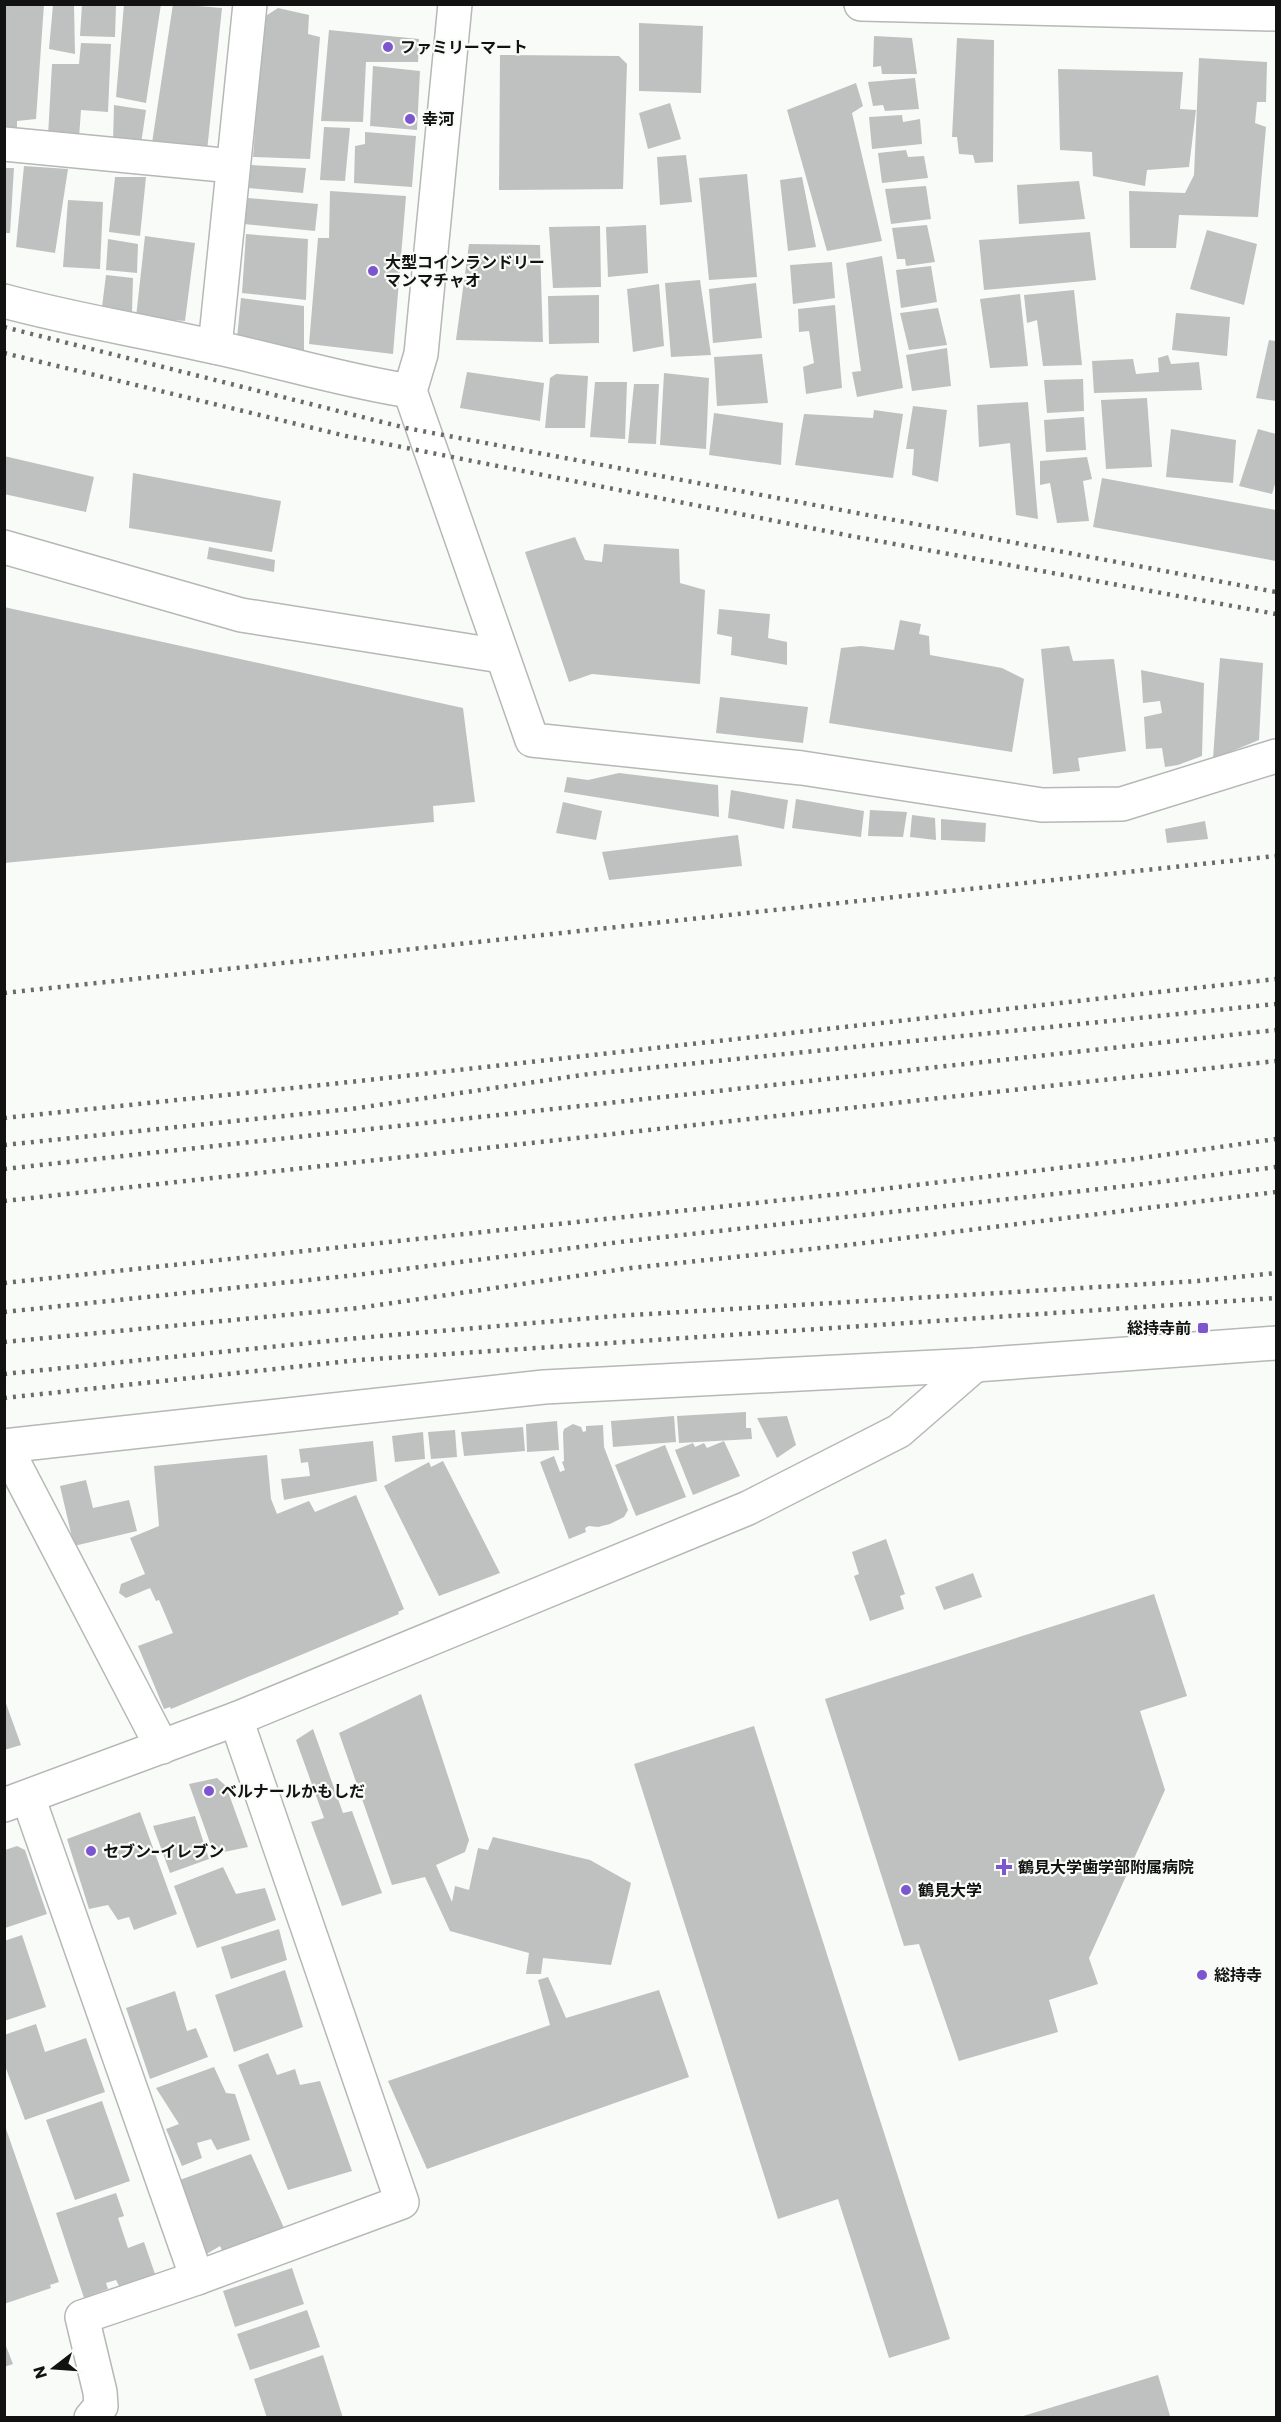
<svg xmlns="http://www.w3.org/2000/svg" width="1281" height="2422" viewBox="0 0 1281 2422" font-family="Poppins,'Noto Sans JP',sans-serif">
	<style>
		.building { fill: #bec1c0 }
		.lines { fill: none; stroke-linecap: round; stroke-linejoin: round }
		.minor-casing { stroke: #b5b8b5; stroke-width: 36 }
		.minor { stroke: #fff; stroke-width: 33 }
		.rail { stroke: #6a6b6a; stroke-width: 4.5; stroke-dasharray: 3 6; stroke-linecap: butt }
		.poi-dot { fill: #7c56cf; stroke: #f9fbf8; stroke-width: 2 }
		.labels { text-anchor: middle; stroke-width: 4.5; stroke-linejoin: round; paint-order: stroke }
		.poi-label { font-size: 16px; font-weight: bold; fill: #111211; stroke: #f9fbf8; text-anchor: start }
	</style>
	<rect width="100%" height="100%" fill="#f9fbf8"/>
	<!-- building -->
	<g class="building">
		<path d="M4 4H44L36 119 17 121V131L4 129Z"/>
		<path d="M82 4H116L115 37 80 36Z"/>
		<path d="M124 4H161L146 103 116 97Z"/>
		<path d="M173 4 222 8 207 151 152 143Z"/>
		<path d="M53 5H74L75 54 49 49Z"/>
		<path d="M278 8 309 15 308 34 320 37 310 159 253 157 264 17Z"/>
		<path d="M639 23 703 26 701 93 639 91Z"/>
		<path d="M329 30 419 39 418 62H366L363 122 321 121Z"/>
		<path d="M874 36 912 38 917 74H882L881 66 873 67Z"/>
		<path d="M957 38 994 40 993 162 975 163 973 155 959 154 957 137H952Z"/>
		<path d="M81 43 111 44 108 112 81 110 79 138 48 136 52 64H79Z"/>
		<path d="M500 55 619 56 627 64 623 189 499 190Z"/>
		<path d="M1199 58 1267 62 1266 102H1257L1255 123 1266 127 1258 217 1179 215 1176 248H1130L1129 191 1185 193 1194 175Z"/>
		<path d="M373 66 420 71 417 130 370 126Z"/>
		<path d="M1058 69 1183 72 1180 109 1196 110 1189 167 1147 170 1145 186 1093 176 1092 152 1060 150Z"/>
		<path d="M915 78 919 109 885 111 883 105 873 106 868 82Z"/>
		<path d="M856 83 863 106 852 113 882 241 827 251 787 110Z"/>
		<path d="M670 103 681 139 648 149 639 113Z"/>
		<path d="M114 105 146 110 141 144 113 142Z"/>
		<path d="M902 115 903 122 920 119 922 144 872 149 869 117Z"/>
		<path d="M324 127 350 128 345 181 320 180Z"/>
		<path d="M365 132 416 136 412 187 354 183 355 146 365 144Z"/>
		<path d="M906 150 908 157 924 156 928 178 882 183 878 153Z"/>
		<path d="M686 155 692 202 660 205 657 157Z"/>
		<path d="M251 165 306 168 303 193 249 188Z"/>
		<path d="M24 166 68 169 55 253 16 247Z"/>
		<path d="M4 168H14L10 233H4Z"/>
		<path d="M747 174 757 277 709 280 699 178Z"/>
		<path d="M115 177H146L140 236 109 232Z"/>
		<path d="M802 177 816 247 788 251 780 180Z"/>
		<path d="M1079 181 1085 219 1019 224 1017 185Z"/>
		<path d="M926 186 931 219 891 224 885 189Z"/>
		<path d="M330 191 406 196 393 354 309 344 318 238H329Z"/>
		<path d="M248 198 318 204 315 231 244 224Z"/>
		<path d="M68 200 103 202 100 269 63 267Z"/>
		<path d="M646 225 648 273 608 277 606 227Z"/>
		<path d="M927 225 935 262 906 266 905 259H897L892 228Z"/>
		<path d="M600 226 601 287 553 288 549 227Z"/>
		<path d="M1207 230 1257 244 1244 305 1190 289Z"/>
		<path d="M1090 232 1096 280 984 290 979 240Z"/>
		<path d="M246 234 308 239 306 300 242 293Z"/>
		<path d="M145 236 195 243 185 321 136 317Z"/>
		<path d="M108 239 138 244 137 273 106 270Z"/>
		<path d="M469 244 540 245 543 342 456 340Z"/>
		<path d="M882 256 903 388 857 397 852 372 861 371 846 263Z"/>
		<path d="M832 262 835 298 793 304 790 265Z"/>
		<path d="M931 266 937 302 901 308 896 270Z"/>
		<path d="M106 275 133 278 132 312 102 307Z"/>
		<path d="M700 280 711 355 671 357 665 283Z"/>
		<path d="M756 283 762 338 713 343 709 289Z"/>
		<path d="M659 284 664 346 633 352 627 289Z"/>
		<path d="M1074 290 1082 365 1043 366 1037 320 1027 323 1024 295Z"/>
		<path d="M1020 294 1028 366 990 368 980 299Z"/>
		<path d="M599 295V343L549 344 548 296Z"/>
		<path d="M241 298 304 306V351L237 338Z"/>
		<path d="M835 305 842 388 806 394 803 367 814 363 809 331 799 332 798 309Z"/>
		<path d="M938 308 947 345 909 350 900 313Z"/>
		<path d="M1176 313 1230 317 1227 356 1172 350Z"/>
		<path d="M1269 340 1276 341V401L1256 398Z"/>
		<path d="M947 348 951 386 912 391 906 355Z"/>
		<path d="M762 354 768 403 717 406 714 357Z"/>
		<path d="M1168 355 1171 364 1199 362 1202 390 1094 393 1092 361 1133 359 1136 374 1159 372 1158 358Z"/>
		<path d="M467 372 544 383 540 421 460 408Z"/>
		<path d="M664 373 709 378 706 449 660 445Z"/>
		<path d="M556 374 588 376 585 428H545L550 378Z"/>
		<path d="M1083 379 1084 411 1047 413 1044 380Z"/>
		<path d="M595 382H627L625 439 590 437Z"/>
		<path d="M634 384H659L656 444 628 443Z"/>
		<path d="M1147 398 1152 467 1106 469 1101 400Z"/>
		<path d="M1028 402 1038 519 1016 515 1010 443 979 447 977 405Z"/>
		<path d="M913 406 947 410 938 482 912 475 914 449H906Z"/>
		<path d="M874 410 903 414 893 478 795 465 804 414 873 418Z"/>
		<path d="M714 413 783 423 781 465 709 455Z"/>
		<path d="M1084 417 1086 450 1046 452 1044 420Z"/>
		<path d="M1171 429 1236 440 1233 483 1166 477Z"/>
		<path d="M1258 429 1276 434V481L1272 494 1239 486Z"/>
		<path d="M4 456 94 477 86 512 4 494Z"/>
		<path d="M1087 457 1092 479 1083 481 1089 521 1057 523 1050 483 1040 485V461Z"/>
		<path d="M133 473 281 501 272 552 129 528Z"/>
		<path d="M1102 478 1276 510V561L1093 527Z"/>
		<path d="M575 537 585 560 602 562 604 544 679 549 680 583 705 590 700 684 592 674 569 682 525 552Z"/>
		<path d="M209 547 275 560 274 572 207 559Z"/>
		<path d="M4 607 463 708 475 802 433 806 434 822 4 863Z"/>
		<path d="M719 609 770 614 768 638 787 642V665L731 655 732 637 717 634Z"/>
		<path d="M900 620 921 624 919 634 929 636 930 655 1002 668 1024 679 1012 752 829 723 841 648 861 646 894 650Z"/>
		<path d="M1069 646 1073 661 1114 659 1126 751 1078 758 1080 771 1053 774 1041 649Z"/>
		<path d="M1220 658 1263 663 1259 740 1213 759Z"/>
		<path d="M1141 670 1204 683 1202 756 1178 765 1165 767 1162 748 1146 749 1144 717 1162 713 1160 701 1143 703Z"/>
		<path d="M720 697 808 707 803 743 716 733Z"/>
		<path d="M619 773 718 785 719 817 564 792 567 777 588 780Z"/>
		<path d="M731 790 788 800 784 829 728 818Z"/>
		<path d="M796 799 864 811 861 837 792 828Z"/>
		<path d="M563 802 602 811 596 840 556 833Z"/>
		<path d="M870 810 907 812 903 837 868 836Z"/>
		<path d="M912 815 935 818 936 840 910 837Z"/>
		<path d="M941 819 986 823 985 842 941 840Z"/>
		<path d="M1205 821 1208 839 1167 843 1165 829Z"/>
		<path d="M738 835 742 866 609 880 602 852Z"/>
		<path d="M746 1412V1428H751L752 1439 679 1443 677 1416Z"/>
		<path d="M674 1416 676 1442 613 1447 611 1421Z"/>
		<path d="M787 1416 796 1445 777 1458 757 1418Z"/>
		<path d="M557 1421 559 1450 527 1452 526 1424Z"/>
		<path d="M573 1424 581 1427 583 1432 586 1431V1426L603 1425 604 1447 628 1510 624 1517 610 1524 598 1527 589 1526 585 1528 586 1532 569 1539 540 1462 554 1456 560 1472 565 1470 562 1462 564 1461 563 1433 564 1429Z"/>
		<path d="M523 1427 525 1451 464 1456 461 1432Z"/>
		<path d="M455 1430 457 1457 431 1459 428 1432Z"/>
		<path d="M423 1432 425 1459 395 1462 392 1436Z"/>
		<path d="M373 1441 377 1481 284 1500 281 1479 310 1476 308 1462 301 1463 299 1449Z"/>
		<path d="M724 1441 740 1476 693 1495 675 1450 693 1443 695 1447 704 1443 707 1448Z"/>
		<path d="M665 1445 686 1497 636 1516 615 1465Z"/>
		<path d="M267 1455 271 1499 277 1514 309 1501 315 1512 356 1495 404 1609 398 1612 399 1614 171 1709 170 1707 164 1709 138 1646 173 1633 159 1600 156 1601 150 1588 126 1598 119 1593 121 1584 145 1574 130 1538 159 1526 154 1466Z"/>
		<path d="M443 1461 500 1573 439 1596 384 1486 429 1462 431 1467Z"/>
		<path d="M86 1480 93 1508 129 1500 137 1531 74 1546 60 1486Z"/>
		<path d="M886 1539 905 1594 900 1596 904 1609 870 1621 854 1576 859 1574 852 1552Z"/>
		<path d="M973 1573 982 1597 944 1610 935 1587Z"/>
		<path d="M1154 1594 1187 1696 1140 1711 1165 1790 1089 1958 1098 1984 1049 2000 1058 2032 959 2061 919 1944 904 1946 825 1699Z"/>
		<path d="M421 1694 469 1840 465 1852 436 1865 452 1902 455 1886 469 1890 478 1848 488 1850 493 1837 590 1860 631 1883 611 1965 543 1958 541 1974H526L529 1953 450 1931 425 1877 392 1885 339 1733Z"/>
		<path d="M4 1698 21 1745 4 1750Z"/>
		<path d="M754 1726 950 2339 889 2358 838 2199 778 2219 634 1764Z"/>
		<path d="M313 1729 343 1813 352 1811 382 1893 342 1906 311 1822 324 1818 296 1740Z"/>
		<path d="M217 1778 226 1786 248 1847 214 1854 189 1784Z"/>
		<path d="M140 1812 177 1914 134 1930 129 1917 118 1920 108 1905 89 1909 67 1839Z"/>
		<path d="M195 1816 209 1859 170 1873 153 1826Z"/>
		<path d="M17 1846 25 1850 47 1914 5 1928V1850Z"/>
		<path d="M223 1867 236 1894 265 1888 276 1920 197 1948 174 1886Z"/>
		<path d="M279 1929 287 1960 231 1979 221 1947Z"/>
		<path d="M22 1935 46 2007 4 2021V1941Z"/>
		<path d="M285 1970 303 2027 234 2052 215 1995Z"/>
		<path d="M548 1977 566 2018 659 1990 689 2077 427 2169 388 2081 550 2025 538 1980Z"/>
		<path d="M175 1991 187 2031 196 2028 208 2057 150 2079 126 2008Z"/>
		<path d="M36 2024 45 2052 86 2038 105 2092 25 2120 4 2063V2035Z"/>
		<path d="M268 2053 277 2075 295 2069 300 2085 320 2081 352 2171 288 2190 238 2065Z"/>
		<path d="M214 2067 226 2093 235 2094 250 2140 217 2150 211 2139 197 2143 202 2158 182 2166 166 2129 179 2124 156 2088Z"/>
		<path d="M102 2101 130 2181 75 2200 46 2120Z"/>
		<path d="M4 2123 59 2282 50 2285 51 2288 4 2304Z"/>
		<path d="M251 2154 284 2228 223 2253 220 2246 205 2255 177 2181Z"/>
		<path d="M116 2193 124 2216 118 2218 128 2248 144 2242 155 2274 119 2286 116 2280 106 2283 108 2289 84 2298 56 2213Z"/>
		<path d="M292 2268 304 2304 235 2327 223 2291Z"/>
		<path d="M307 2310 320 2347 250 2370 237 2334Z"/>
		<path d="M4 2341 13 2364 4 2367Z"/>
		<path d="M323 2355 343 2418H267L254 2379Z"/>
		<path d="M1158 2375 1170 2416 1020 2418V2417Z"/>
	</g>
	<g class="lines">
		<defs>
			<g id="minor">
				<path d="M455 4 421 354 410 391 532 740 802 768 1042 805 1122 804 1276 756"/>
				<path d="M861 4 1276 14"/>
				<path d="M4 144 233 166"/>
				<path d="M4 301C74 320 145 331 214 347 280 361 344 381 410 391"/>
				<path d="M215 347 250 4"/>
				<path d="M4 547 241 615 501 656"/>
				<path d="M4 1446 544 1387 975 1365 1276 1343"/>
				<path d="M5 1446 162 1747"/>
				<path d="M28 1797 197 2278"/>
				<path d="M4 1805 236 1719 748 1508 899 1431 975 1365"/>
				<path d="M91 2418 101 2406 100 2392 82 2317 197 2278 402 2202 236 1719"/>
			</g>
		</defs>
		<!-- minor casing -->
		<use href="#minor" class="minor-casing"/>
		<!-- minor -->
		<use href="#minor" class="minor"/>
		<!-- rail -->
		<g class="rail">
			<path d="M4 327 406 428 1276 592"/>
			<path d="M4 353 346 436 851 536 1276 614"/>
			<path d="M4 993 1276 856"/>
			<path d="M4 1118 350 1082 1276 979"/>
			<path d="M4 1145 351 1109 589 1074 1276 1004"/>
			<path d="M4 1169 1276 1030"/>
			<path d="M4 1201 1276 1061"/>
			<path d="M4 1283 840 1194 1135 1159 1276 1139"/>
			<path d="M4 1312 356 1275 628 1241 1136 1185 1276 1167"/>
			<path d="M4 1342 358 1308 631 1268 848 1245 1276 1192"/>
			<path d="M4 1374 358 1338 615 1316 1198 1281 1276 1273"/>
			<path d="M4 1398 359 1360 1276 1298"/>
		</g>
	</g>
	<!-- markers -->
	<g class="poi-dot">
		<circle cx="388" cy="47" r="6"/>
		<circle cx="410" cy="119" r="6"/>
		<circle cx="373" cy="271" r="6"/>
		<rect x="1197" y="1322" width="12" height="12" rx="3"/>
		<circle cx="209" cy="1791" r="6"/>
		<circle cx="91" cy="1851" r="6"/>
		<path d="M1001 1858h6v6h6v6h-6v6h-6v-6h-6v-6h6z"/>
		<circle cx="906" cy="1890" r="6"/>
		<circle cx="1202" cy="1975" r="6"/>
	</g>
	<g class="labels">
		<!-- poi labels -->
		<g class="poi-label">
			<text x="400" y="53">ファミリーマート</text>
			<text x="422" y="125">幸河</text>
			<text x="385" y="268">大型コインランドリー<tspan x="385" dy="18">マンマチャオ</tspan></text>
			<text x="1191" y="1334" text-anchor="end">総持寺前</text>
			<text x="221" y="1797">ベルナールかもしだ</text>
			<text x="103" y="1857">セブン-イレブン</text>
			<text x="1018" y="1873">鶴見大学歯学部附属病院</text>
			<text x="918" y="1896">鶴見大学</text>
			<text x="1214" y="1981">総持寺</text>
		</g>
	</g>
	<!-- border -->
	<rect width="1281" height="2422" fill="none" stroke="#111211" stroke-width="12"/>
	<!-- north arrow -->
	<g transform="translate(54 2368) rotate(253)" stroke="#f9fbf8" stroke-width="4.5" paint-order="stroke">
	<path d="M0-4.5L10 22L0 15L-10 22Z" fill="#111211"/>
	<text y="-9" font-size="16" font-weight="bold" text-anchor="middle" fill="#111211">N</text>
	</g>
</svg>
